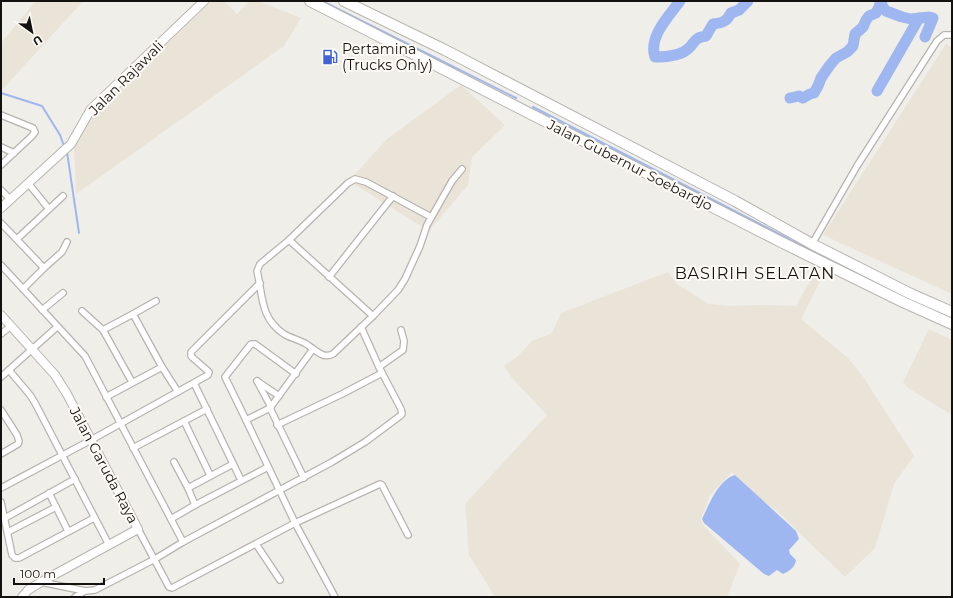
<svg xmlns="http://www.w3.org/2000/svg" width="953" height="598" viewBox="0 0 953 598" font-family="Montserrat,sans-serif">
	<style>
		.built { fill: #eae3d8 }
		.water { fill: #9eb7f1 }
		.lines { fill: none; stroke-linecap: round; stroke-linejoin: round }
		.stream { stroke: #9eb7f1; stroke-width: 2 }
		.river { stroke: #9eb7f1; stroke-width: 11 }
		.street-casing { stroke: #b7b4b0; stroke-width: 8 }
		.secondary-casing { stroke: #b7b4b0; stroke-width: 10 }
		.highway-casing { stroke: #b7b4b0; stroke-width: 12 }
		.street { stroke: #fff; stroke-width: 5.5 }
		.secondary { stroke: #fff; stroke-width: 8 }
		.highway { stroke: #fff; stroke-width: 10 }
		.labels { text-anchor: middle; stroke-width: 4; stroke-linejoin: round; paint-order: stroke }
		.poi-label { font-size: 14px; fill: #131210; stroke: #fefbf7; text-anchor: start }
		.street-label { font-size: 14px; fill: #131210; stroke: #fefbf7 }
		.quarter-label { font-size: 16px; letter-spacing: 1px; fill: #131210; stroke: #fefbf7 }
	</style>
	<rect width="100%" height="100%" fill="#f0eee9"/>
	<!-- built -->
	<g class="built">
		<path d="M36 1H83L3 89 1 88V43Z"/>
		<path d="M211 1H224L237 14 249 1H258L301 18 284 46 76 194 74 146 92 112Z"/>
		<path d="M946 44 952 48V294L823 235Z"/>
		<path d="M461 85 505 125 472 157 468 185 429 231 349 181 387 139Z"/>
		<path d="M668 272 678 285 709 304 730 306 767 305 796 306 813 275 821 279 801 319 848 358 864 378 914 456 894 484 875 548 846 576H844L778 512 763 501 732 472 710 495 701 519 703 525 740 564 727 597H495L469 555 465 504 547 415 512 378 504 366 517 357 532 341 552 333 561 313Z"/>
		<path d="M929 329 952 340V415L908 388 903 382Z"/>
	</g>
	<!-- water -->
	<path class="water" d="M735 475 796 531 799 539 789 550 790 554 796 560C795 567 790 571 783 574L777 570 769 576 764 574 704 523 702 519C709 505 718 480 735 475Z"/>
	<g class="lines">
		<!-- stream -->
		<g class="stream">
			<path d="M322 1 516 98"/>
			<path d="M1 93 42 106 60 135 64 146"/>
			<path d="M533 107 841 266 897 293"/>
			<path d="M67 152 79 233"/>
			<path d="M915 301 940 313"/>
		</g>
		<!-- river -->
		<g class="river">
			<path d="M680 1C669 16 648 37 655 57 665 57 681 56 689 48 696 41 694 38 706 36L713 24C723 23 727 21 731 13L739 10 748 1"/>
			<path d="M880 3 886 11 902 17 911 19 929 17 933 18 925 37"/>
			<path d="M877 91 919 18"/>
			<path d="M790 98 799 96 803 98 810 94 814 93 818 86 821 78 830 65 836 58 847 52 853 46 855 34 863 27 866 20 869 16 876 13 882 1"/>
		</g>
		<defs>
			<g id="street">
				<path d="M1 115 33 128 35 132 32 136 1 165"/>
				<path d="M1 147 14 153"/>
				<path d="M28 183 49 209"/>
				<path d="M1 190 10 199"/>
				<path d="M431 217 366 182 355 179 348 183 289 240 260 264 257 271C263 296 260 318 284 334 292 339 302 340 309 346 317 351 323 359 333 354L373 316 398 290 405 279 420 246 427 225 452 181 462 169"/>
				<path d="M1 223 44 268"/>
				<path d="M17 239 63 196"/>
				<path d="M289 240 373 316"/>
				<path d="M812 244 857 166 937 41 944 35H952"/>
				<path d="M1 265 85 356 183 542"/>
				<path d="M329 277 393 196"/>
				<path d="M23 289 44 268 62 252 67 242"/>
				<path d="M42 310 63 293"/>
				<path d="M82 311 103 330 132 382"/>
				<path d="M133 314 162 367 178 392"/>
				<path d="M103 330 133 314 156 301"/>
				<path d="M1 334 11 326"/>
				<path d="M313 349 270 408 246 420 295 523 335 597"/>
				<path d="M379 367 403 350 404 341 401 330"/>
				<path d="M9 370 30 395 35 403 109 545"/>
				<path d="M1 377 57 327"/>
				<path d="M257 381 271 407"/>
				<path d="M257 381 279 396"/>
				<path d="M194 383 241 480"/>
				<path d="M106 397 162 367"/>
				<path d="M270 408 304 478"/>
				<path d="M1 410 17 435 19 441 18 444 1 454"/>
				<path d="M246 420 225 377 251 344H255L296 374"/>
				<path d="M184 421 210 475"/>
				<path d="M277 425 342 394 382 373"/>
				<path d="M133 448 207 409"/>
				<path d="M174 462 188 488 195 505"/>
				<path d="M1 488 91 440 208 375 209 372 193 358 191 356V352L260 283"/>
				<path d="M188 488 233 464"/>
				<path d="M49 493 68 531"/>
				<path d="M1 502 12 555 15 558H19L94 518"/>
				<path d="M5 518 75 479"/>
				<path d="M171 519 195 505 268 467"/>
				<path d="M138 529 169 587 172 588 295 523 380 484 382 485 408 535"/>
				<path d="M8 532 56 507"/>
				<path d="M256 544 280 580"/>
				<path d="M41 582 85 591 95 590 155 559 183 542 332 462 365 442 400 416 402 414 401 409 379 367 361 327"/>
				<path d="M75 597 85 591"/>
			</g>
			<g id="secondary">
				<path d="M1 208 71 144 91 109 204 1"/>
				<path d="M1 315 55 375 67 394 138 529 41 582 28 590 22 597"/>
			</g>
			<g id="highway">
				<path d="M310 1 783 243 903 302 952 324"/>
				<path d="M344 1 445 50 735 201 812 244 911 294 952 312"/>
			</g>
		</defs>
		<!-- street casing -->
		<use href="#street" class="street-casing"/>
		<!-- secondary casing -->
		<use href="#secondary" class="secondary-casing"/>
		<!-- highway casing -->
		<use href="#highway" class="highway-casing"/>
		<!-- street -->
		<use href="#street" class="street"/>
		<!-- secondary -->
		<use href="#secondary" class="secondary"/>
		<!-- highway -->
		<use href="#highway" class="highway"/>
	</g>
	<!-- icons -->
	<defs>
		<symbol id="fuel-bare" viewBox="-9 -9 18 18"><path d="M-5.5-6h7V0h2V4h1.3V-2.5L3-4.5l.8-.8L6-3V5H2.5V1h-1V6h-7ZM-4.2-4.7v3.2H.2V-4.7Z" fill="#4064d6" stroke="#fefbf7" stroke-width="2.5" paint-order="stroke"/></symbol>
	</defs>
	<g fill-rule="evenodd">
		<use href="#fuel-bare" x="319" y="46" width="22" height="22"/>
	</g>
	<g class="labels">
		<!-- poi labels -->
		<g class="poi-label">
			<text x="342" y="54">Pertamina<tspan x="342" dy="16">(Trucks Only)</tspan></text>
		</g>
		<!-- street labels -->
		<g class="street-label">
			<text transform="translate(126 78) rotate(-45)" y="5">Jalan Rajawali</text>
			<text transform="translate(630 165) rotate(27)" y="5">Jalan Gubernur Soebardjo</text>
			<text transform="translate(104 465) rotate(62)" y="5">Jalan Garuda Raya</text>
		</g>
		<!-- quarter labels -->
		<g class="quarter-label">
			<text x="755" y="279">BASIRIH SELATAN</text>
		</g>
	</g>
	<!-- border -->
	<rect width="953" height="598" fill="none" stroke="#131210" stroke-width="4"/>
	<!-- north arrow -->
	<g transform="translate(32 32) rotate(147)" stroke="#fefbf7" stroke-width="3" paint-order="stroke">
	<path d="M0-3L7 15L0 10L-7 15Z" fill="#131210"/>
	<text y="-6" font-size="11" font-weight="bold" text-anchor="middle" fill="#131210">U</text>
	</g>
	<!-- scale -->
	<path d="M14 578v6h90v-6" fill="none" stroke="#131210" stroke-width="2"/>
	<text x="20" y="578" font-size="12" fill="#131210" stroke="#fefbf7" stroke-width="3" paint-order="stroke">100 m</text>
</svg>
